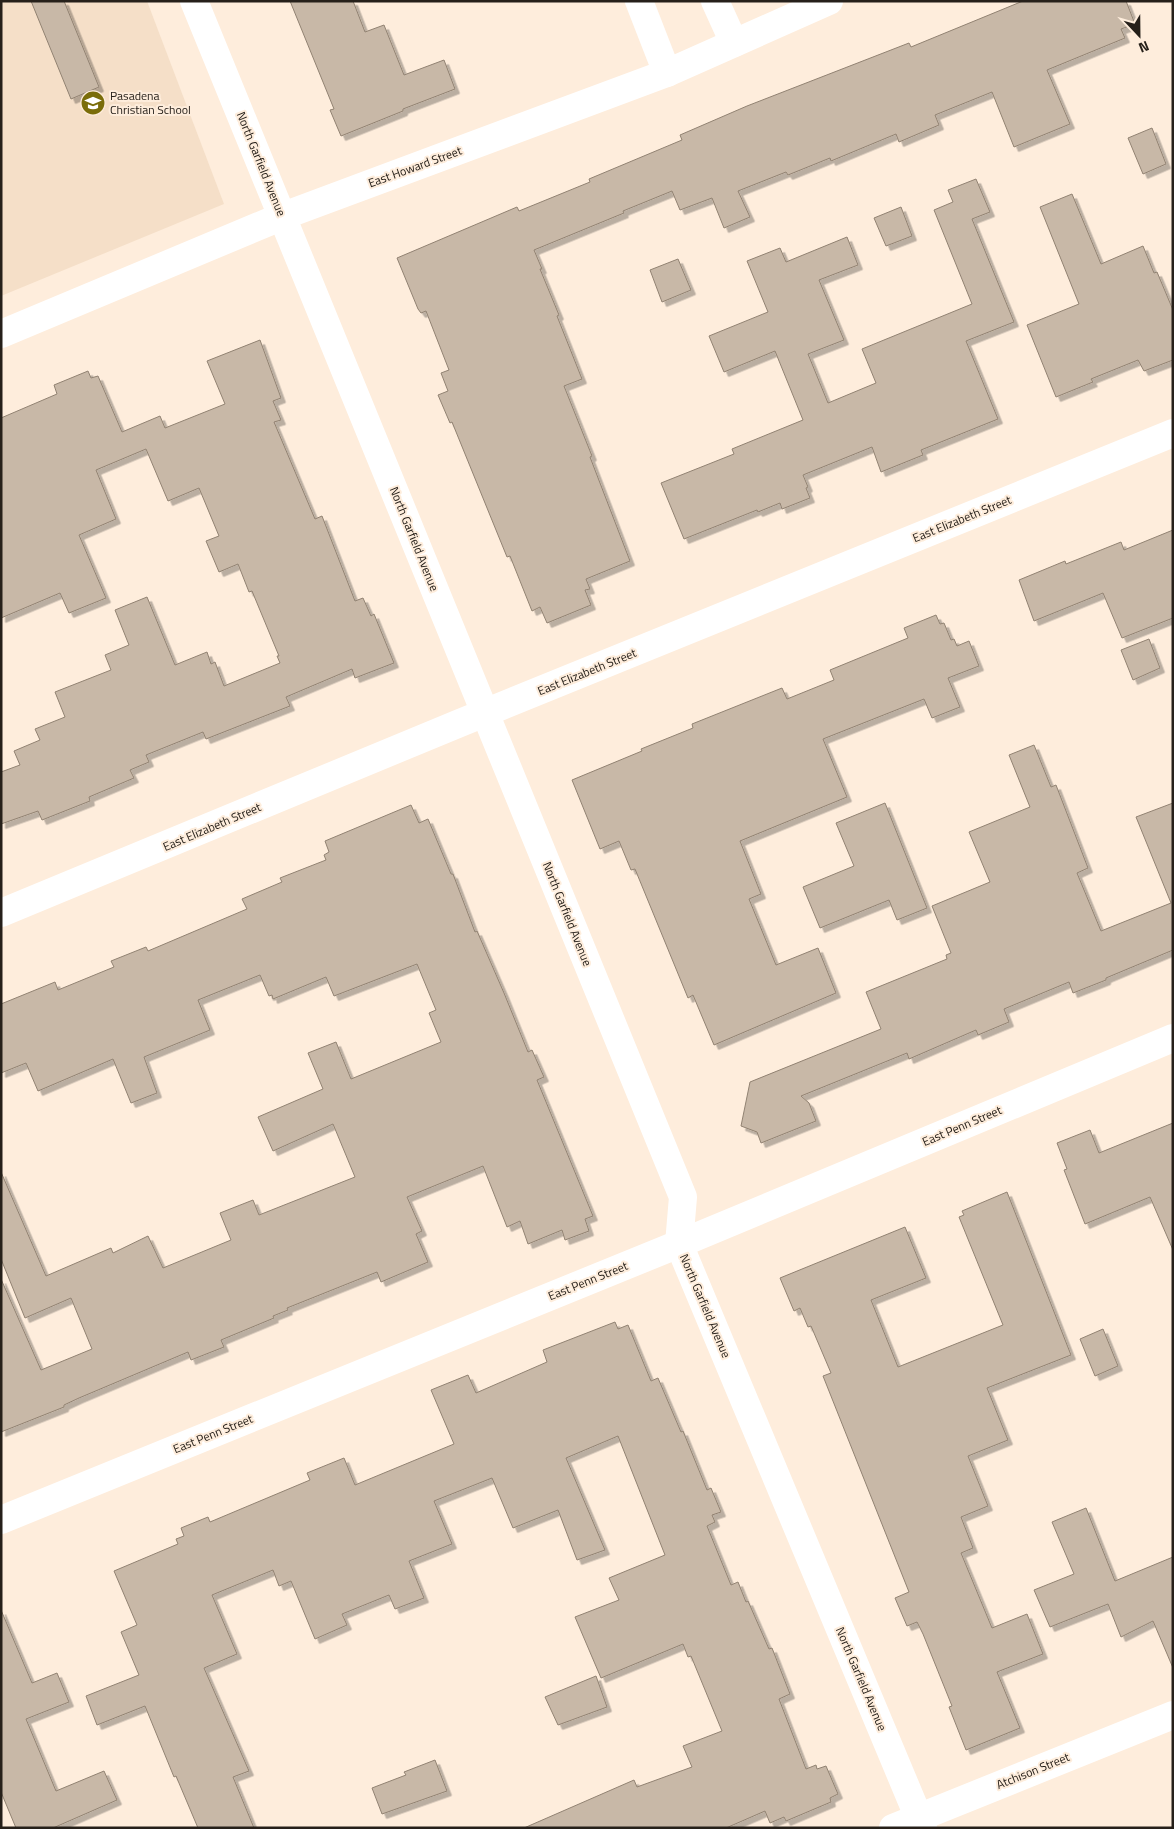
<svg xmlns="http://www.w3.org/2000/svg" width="1174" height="1829" viewBox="0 0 1174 1829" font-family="'Titillium Web',sans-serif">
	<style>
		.built { fill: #f5dfc8 }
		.building { fill: #c8b8a7; stroke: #918272; filter: url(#shadow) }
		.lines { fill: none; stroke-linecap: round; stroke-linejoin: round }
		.minor { stroke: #fff; stroke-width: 28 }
		.labels { text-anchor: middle; stroke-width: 4; stroke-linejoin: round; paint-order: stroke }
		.poi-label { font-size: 12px; fill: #26201a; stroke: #feeddc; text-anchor: start }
		.street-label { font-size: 12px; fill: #26201a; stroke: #feeddc }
	</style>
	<defs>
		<filter id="shadow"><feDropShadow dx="4.5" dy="4.5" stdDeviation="0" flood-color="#0004"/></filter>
	</defs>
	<rect width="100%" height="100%" fill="#feeddc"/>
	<!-- built -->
	<path class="built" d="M1 1H147L224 204 1 296Z"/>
	<!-- building -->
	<g class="building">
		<path d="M31 1H64L99 87 71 99Z"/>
		<path d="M290 1H353L365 32 384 25 404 75 444 60 455 89 403 109V111L341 136 330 110 334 109Z"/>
		<path d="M1023 1H1126L1135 24 1121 29 1125 38 1047 70 1070 124 1014 147 992 92 935 115 939 125 899 142 896 134 831 161 830 158 788 175 786 172 738 191 750 217 724 228 712 198 680 210 672 191 623 211 624 213 534 250 542 269H540L559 315 557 316 582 379 564 386 592 456 590 457 630 561 586 579 590 589 585 590 591 605 547 623 540 607 532 611 510 556 507 557 452 422 450 423 438 395 448 391 441 373 449 370 426 311 421 313 418 309 397 258 517 207 519 211 590 182 589 179 682 140 680 135 747 106 909 43 911 47Z"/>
		<path d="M1152 128 1166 164 1143 174 1128 138Z"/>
		<path d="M976 179 990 212 972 219 1014 322 966 341 998 419 921 450 923 455 881 472 872 447 803 475 808 487 806 488 810 498 782 509 780 503 758 512 757 510 684 539 661 483 734 454 732 449 803 420 775 351 724 372 709 336 768 312 747 261 780 248 786 262 847 237 858 265 819 280 844 340 808 354 828 403 876 383 862 349 972 304 934 210 953 202 948 190Z"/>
		<path d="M1072 194 1101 264 1143 246 1154 273 1157 272 1173 310V360L1144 371 1138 360 1091 379 1093 382 1056 397 1027 325 1079 304 1040 207Z"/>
		<path d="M901 207 912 236 886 246 874 218Z"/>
		<path d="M678 259 691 290 662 302 650 270Z"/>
		<path d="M260 340 281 398 273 401 281 420 274 422 315 519 322 516 355 601 363 598 371 616 374 614 394 663 355 678 352 669 286 697 290 706 206 739 203 732 146 755 149 762 130 770 134 778 89 797 90 801 42 820 38 811 1 824V772L20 765 14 751 40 740 35 729 65 717 55 692 111 670 105 655 129 645 115 610 147 597 175 665 207 652 211 664 215 662 224 686 280 663 277 656H279L252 591 249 592 238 564 219 572 206 541 219 536 199 488 168 501 146 449 96 470 116 519 79 535 106 598 69 613 60 593 1 618V418L57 394 54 385 88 371 91 378 98 376 122 432 160 416 165 428 225 404 207 361Z"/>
		<path d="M1173 530V618L1122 638 1103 593 1034 621 1019 580 1065 561 1066 564 1121 542 1124 550Z"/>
		<path d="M936 615 940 624 944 623 951 640 954 639 957 646 969 641 979 666 948 678 960 707 932 718 924 699 823 739 847 797 740 841 761 894 749 899 776 965 818 948 836 993 714 1045 693 995 688 998 635 869 631 870 619 841 600 849 572 780 642 751 641 749 693 728 692 724 782 688 787 699 834 680 830 670 908 638 904 628Z"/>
		<path d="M1149 639 1160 668 1133 680 1121 650Z"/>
		<path d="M1034 745 1051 787 1056 785 1088 868 1077 873 1101 931 1171 903 1136 817 1173 803V950L1106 978V980L1073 993 1069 982 1004 1009 1009 1022 978 1035 976 1030 909 1059 907 1053 801 1096 809 1103 816 1121 761 1143 757 1132 741 1126 750 1082 881 1029 866 992 947 959 946 955 951 953 932 906 990 882 969 832 1030 807 1009 755Z"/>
		<path d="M885 803 927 908 897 920 889 900 820 928 803 887 854 866 836 823Z"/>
		<path d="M411 805 419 823 428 819 451 874H453L475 932 477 931 504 993 528 1052 532 1050 544 1077 537 1080 593 1216 585 1219 589 1231 565 1240 562 1230 528 1244 520 1221 507 1227 483 1166 407 1197 422 1231 416 1234 428 1262 381 1282 377 1272 287 1308 288 1310 273 1316 274 1318 221 1340 224 1347 191 1360 188 1352 79 1398 64 1405V1407L1 1432V1279L41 1370 92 1349 71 1298 25 1318 1 1259V1172L46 1276 111 1248 113 1253 148 1236 163 1268 231 1240 220 1213 253 1200 259 1215 355 1177 333 1124 273 1151 258 1117 323 1089 308 1053 336 1042 351 1079 441 1042 429 1013 436 1010 417 964 334 996 326 977 273 999 272 995 269 996 260 975 198 1000 210 1030 144 1057 157 1093 131 1103 113 1059 38 1091 26 1063 1 1073V1004L55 982 58 990 114 967 111 961 146 947 148 951 247 909 242 899 282 882 280 878 326 860 324 855 329 852 325 841Z"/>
		<path d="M1173 1123V1250L1150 1197 1085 1224 1064 1170 1067 1169 1057 1143 1090 1130 1099 1153Z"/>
		<path d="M1007 1192 1071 1355 987 1388 1008 1440 968 1456 988 1506 961 1517 973 1548 961 1553 992 1628 1027 1614 1043 1654 997 1672 1020 1728 966 1750 949 1707 952 1706 923 1634 917 1622 907 1626 895 1598 909 1592 823 1376 831 1373 811 1326 808 1327 800 1308 794 1311 780 1278 905 1227 926 1278 871 1300 898 1367 1003 1325 959 1217 964 1215 962 1211Z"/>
		<path d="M615 1322 618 1329 628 1325 651 1381 658 1378 681 1432 683 1431 707 1490 711 1488 721 1512 712 1515 715 1522 707 1526 731 1585 738 1582 746 1602 748 1601 769 1649 772 1648 790 1694 779 1699 806 1769 816 1765 817 1769 826 1766 838 1794 830 1798 831 1802 786 1821 784 1817 770 1823 765 1811 726 1828H524L634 1780 637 1787 692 1767 683 1746 722 1731 691 1656 688 1657 683 1644 601 1678 575 1617 619 1600 609 1578 665 1555 618 1436 566 1458 605 1550 577 1560 558 1510 513 1528 492 1478 434 1501 452 1544 409 1561 424 1598 395 1609 389 1595 342 1614 347 1625 315 1639 291 1581 279 1586 273 1570 212 1595 237 1654 204 1668 249 1771 233 1777 254 1828H198L176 1776 174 1777 145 1706 97 1725 86 1696 139 1675 121 1632 137 1625 114 1571 178 1544 176 1539 184 1536 181 1528 208 1517 210 1522 310 1480 307 1473 344 1458 355 1485 454 1444 431 1390 468 1375 476 1393 547 1362 543 1350Z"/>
		<path d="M1103 1329 1118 1366 1095 1376 1080 1339Z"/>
		<path d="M1086 1508 1115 1581 1173 1557V1668L1153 1621 1121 1637 1108 1604 1050 1627 1034 1590 1074 1574 1052 1522Z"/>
		<path d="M1 1610 32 1683 57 1673 69 1702 26 1719 56 1791 104 1771 117 1800 53 1828H16L1 1792Z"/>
		<path d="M596 1676 607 1707 558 1725 545 1697Z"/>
		<path d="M435 1760 447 1791 382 1814 372 1788 406 1775 404 1772Z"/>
	</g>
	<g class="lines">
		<!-- minor -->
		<g class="minor">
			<path d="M194 1 683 1197 679 1244 923 1828"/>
			<path d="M639 1 667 73"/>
			<path d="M715 1 734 43"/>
			<path d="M1 334 283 216 667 73 829 1"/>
			<path d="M1 913 460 723 1173 433"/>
			<path d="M1 1520 679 1244 1173 1038"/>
			<path d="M893 1828 1173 1715"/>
		</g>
	</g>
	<!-- icons -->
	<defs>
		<symbol id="school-disc" viewBox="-11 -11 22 22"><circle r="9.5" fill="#7a6d0a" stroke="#feeddc"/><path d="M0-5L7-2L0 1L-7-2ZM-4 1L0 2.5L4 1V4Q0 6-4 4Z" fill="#fff"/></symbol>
	</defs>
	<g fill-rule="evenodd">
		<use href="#school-disc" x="79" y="89" width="28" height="28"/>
	</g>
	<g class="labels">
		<!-- poi labels -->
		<g class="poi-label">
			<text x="110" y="100">Pasadena<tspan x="110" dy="14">Christian School</tspan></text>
		</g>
		<!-- street labels -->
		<g class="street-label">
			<text transform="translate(261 164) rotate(68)" y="4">North Garfield Avenue</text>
			<text transform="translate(415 167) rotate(-20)" y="4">East Howard Street</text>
			<text transform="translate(962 519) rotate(-22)" y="4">East Elizabeth Street</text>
			<text transform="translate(414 539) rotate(68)" y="4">North Garfield Avenue</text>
			<text transform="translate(587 672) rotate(-22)" y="4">East Elizabeth Street</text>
			<text transform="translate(212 827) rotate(-23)" y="4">East Elizabeth Street</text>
			<text transform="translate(567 914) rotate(68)" y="4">North Garfield Avenue</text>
			<text transform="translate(962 1126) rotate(-23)" y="4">East Penn Street</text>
			<text transform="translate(588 1281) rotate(-22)" y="4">East Penn Street</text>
			<text transform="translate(705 1306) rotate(67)" y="4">North Garfield Avenue</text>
			<text transform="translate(213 1434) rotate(-22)" y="4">East Penn Street</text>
			<text transform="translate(861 1679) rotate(67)" y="4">North Garfield Avenue</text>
			<text transform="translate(1033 1771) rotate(-22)" y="4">Atchison Street</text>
		</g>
	</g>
	<!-- border -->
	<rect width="1174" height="1829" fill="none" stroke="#26201a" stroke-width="5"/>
	<!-- north arrow -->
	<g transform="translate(1139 35) rotate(158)" stroke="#feeddc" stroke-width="4" paint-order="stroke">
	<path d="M0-4L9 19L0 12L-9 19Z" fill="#26201a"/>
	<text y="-8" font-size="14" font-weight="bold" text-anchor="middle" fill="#26201a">N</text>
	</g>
</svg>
